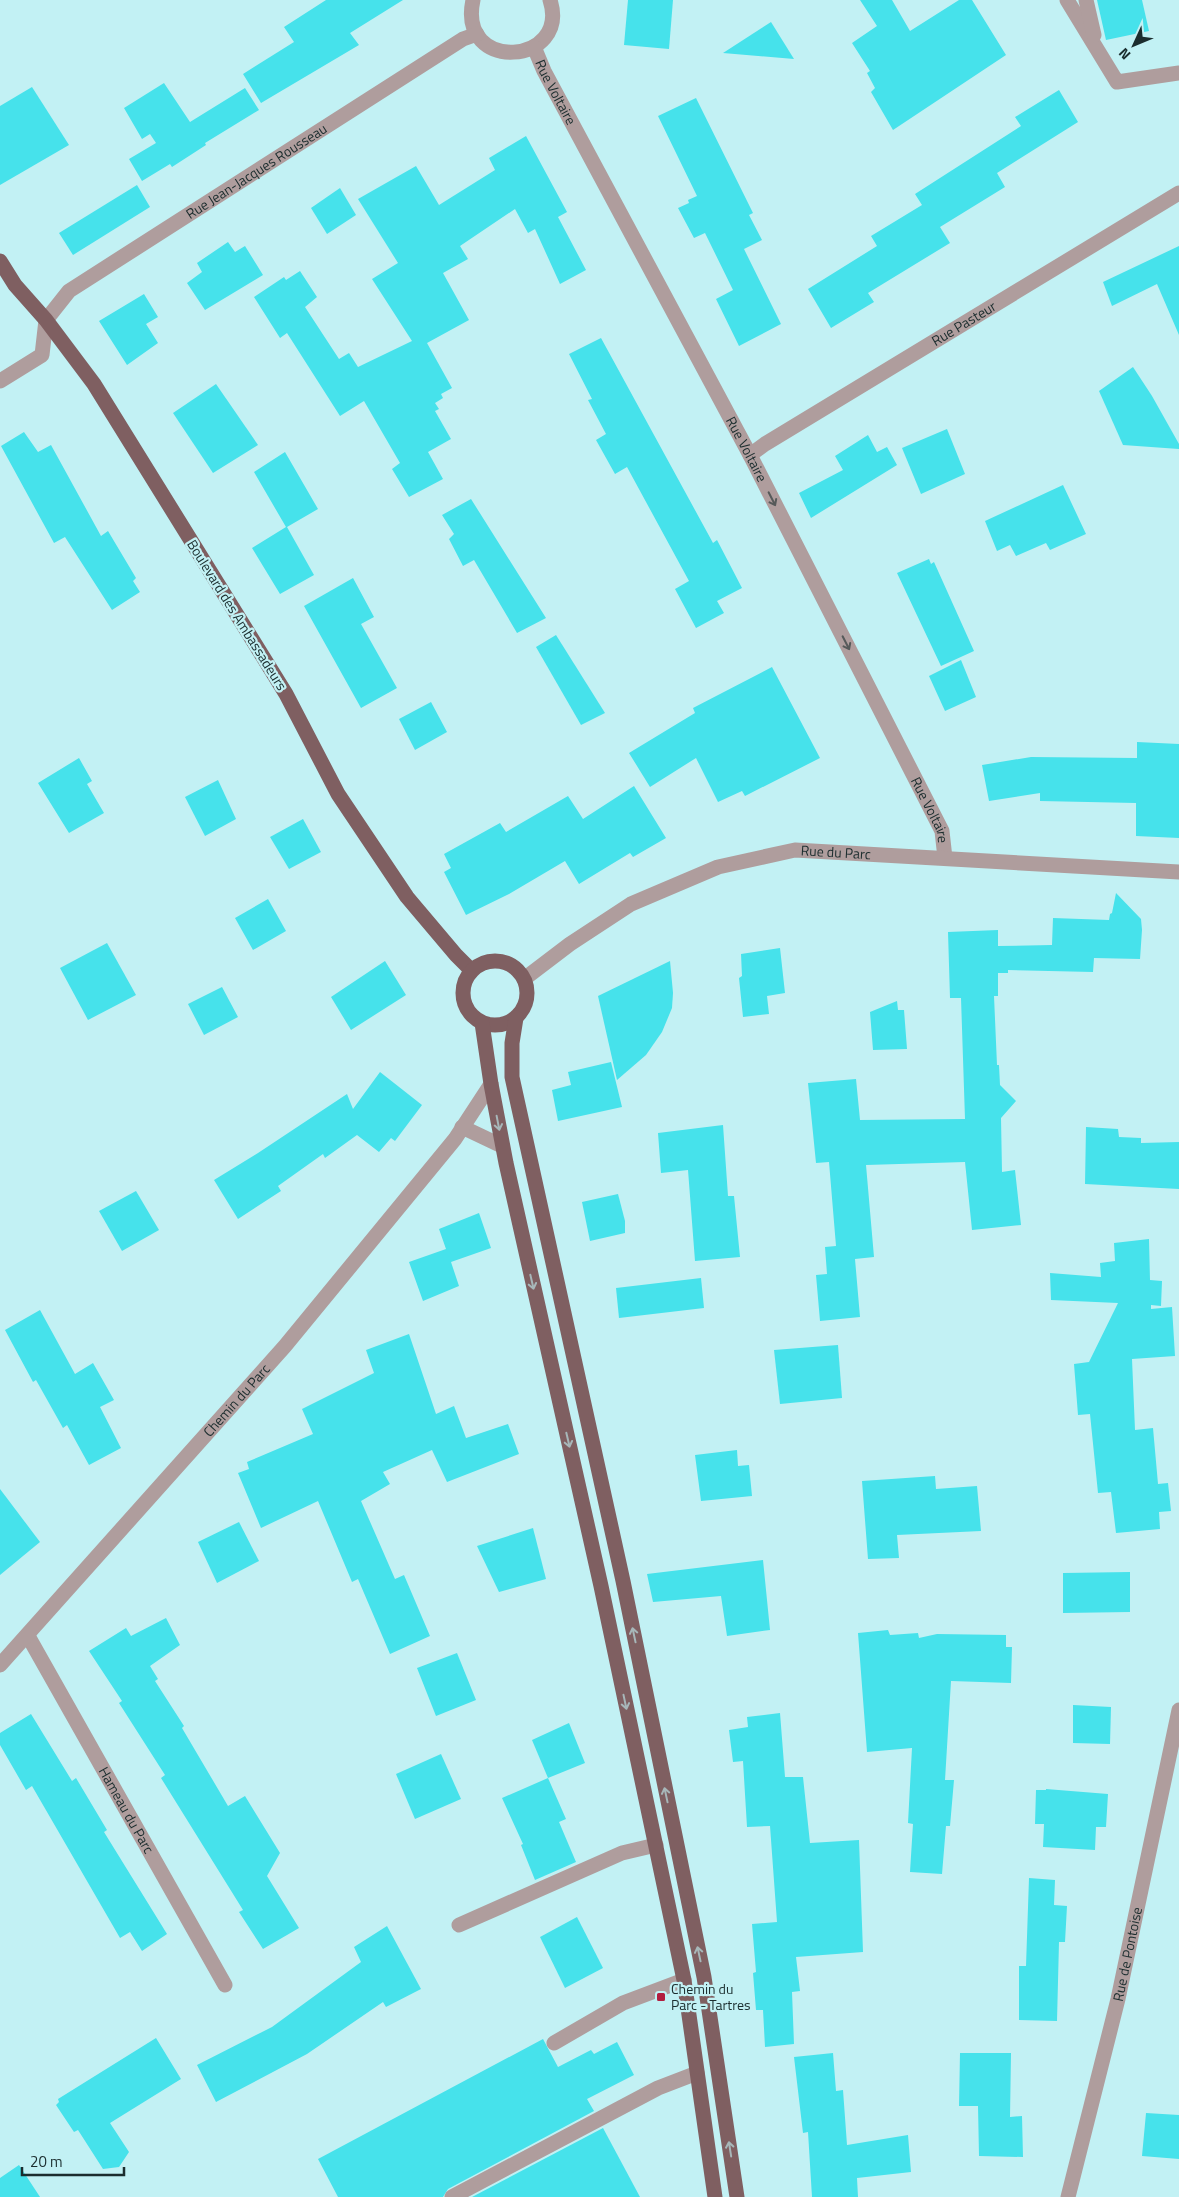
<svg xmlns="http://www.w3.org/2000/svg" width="1179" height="2197" viewBox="0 0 1179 2197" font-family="'Titillium Web',sans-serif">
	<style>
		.building { fill: #46e2eb }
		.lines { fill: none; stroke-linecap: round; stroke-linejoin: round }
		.minor { stroke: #af9d9d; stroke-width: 15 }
		.major { stroke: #7f5f61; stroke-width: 15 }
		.oneway { stroke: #565a5a }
		.oneway2 { stroke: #a7b7b9 }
		.poi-dot { fill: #b11e3f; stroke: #c2f1f4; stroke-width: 2 }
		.labels { text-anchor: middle; stroke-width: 4.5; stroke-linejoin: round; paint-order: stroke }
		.street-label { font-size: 14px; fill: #1b2d2e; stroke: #c2f1f4 }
		.poi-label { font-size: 14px; fill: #1b2d2e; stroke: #c2f1f4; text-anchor: start }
	</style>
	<rect width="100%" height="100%" fill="#c2f1f4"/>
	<!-- building -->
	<g class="building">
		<path d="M326 0H403L350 33 359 45 261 103 243 74 294 42 284 27Z"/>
		<path d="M628 0H673L669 49 624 45Z"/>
		<path d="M860 0H892L910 31 959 0H972L1006 55 893 130 871 92 875 88 867 73 870 71 852 43 877 26Z"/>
		<path d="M1097 0H1142L1149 31 1106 40Z"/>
		<path d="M771 22 794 59 723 53Z"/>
		<path d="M164 83 190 122 245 88 259 110 205 143 206 145 172 167 170 164 142 181 129 159 156 143 150 134 142 139 124 108Z"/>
		<path d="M32 87 69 145 0 185V106Z"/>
		<path d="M1059 90 1078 122 997 173 1005 187 940 227 950 243 868 293 874 302 831 328 808 289 877 246 871 236 922 205 915 194 1021 126 1015 117Z"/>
		<path d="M696 98 753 213 749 215 762 240 744 249 781 324 739 346 716 299 733 290 705 233 694 238 678 208 689 203 688 200 697 196 658 116Z"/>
		<path d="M526 136 567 212 558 217 586 270 560 284 535 229 528 233 515 209 460 246 468 259 443 273 469 320 427 343 452 388 441 394 443 398 435 403 439 409 435 411 451 439 428 452 443 479 409 497 392 469 400 463 364 401 340 416 287 333 280 338 254 297 284 277 286 280 300 271 317 297 305 307 339 359 349 353 358 367 412 341 372 279 398 263 358 199 416 166 439 205 495 170 489 158Z"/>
		<path d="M137 185 150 207 73 255 59 233Z"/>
		<path d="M340 188 356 215 327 234 311 208Z"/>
		<path d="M228 242 235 252 245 246 263 275 205 310 187 283 202 272 197 263Z"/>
		<path d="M1179 246V335L1157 284 1112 306 1103 282Z"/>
		<path d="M144 294 158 317 146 324 158 343 127 365 99 321Z"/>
		<path d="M601 338 713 543 717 540 742 588 717 601 724 613 696 628 675 589 689 581 627 467 615 474 596 440 606 434 588 400 592 399 569 354Z"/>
		<path d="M1133 367 1152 396 1179 444V449L1123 445 1099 391Z"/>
		<path d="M216 384 258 445 213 473 173 413Z"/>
		<path d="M947 429 965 474 921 494 902 448Z"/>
		<path d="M24 432 38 452 51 445 101 536 108 531 136 578 133 581 140 592 112 610 65 537 54 543 1 446Z"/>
		<path d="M868 435 877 452 887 447 897 465 811 518 799 493 843 470 835 456Z"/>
		<path d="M285 452 318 509 287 527 314 575 280 594 252 548 286 527 254 472Z"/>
		<path d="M1063 485 1086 534 1050 550 1046 543 1016 556 1010 545 997 551 985 521Z"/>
		<path d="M471 499 546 618 517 633 474 560 463 566 449 539 454 534 442 515Z"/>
		<path d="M929 559 931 564 934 562 974 651 941 666 897 573Z"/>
		<path d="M353 578 374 617 361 624 397 688 361 708 304 606Z"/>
		<path d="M556 635 605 713 581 725 536 647Z"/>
		<path d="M961 660 976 697 945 711 929 676Z"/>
		<path d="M772 667 820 758 745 796 742 791 718 802 696 758 650 787 629 753 695 713 693 708Z"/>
		<path d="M431 702 447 732 415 750 399 719Z"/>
		<path d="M1137 742 1179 744V838L1136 836V803L1040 801V793L989 801 982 765 1031 757 1137 758Z"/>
		<path d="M79 758 92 781 87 784 104 813 69 833 38 783Z"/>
		<path d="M218 780 236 819 205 836 185 797Z"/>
		<path d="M634 786 666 838 633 857 630 853 579 884 565 861 509 894 466 915 444 872 451 868 444 854 500 823 506 832 568 796 583 819Z"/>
		<path d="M303 819 321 852 289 869 270 837Z"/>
		<path d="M1116 893 1141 919 1142 930 1140 959 1094 958 1093 972 1008 970V973H998V996H994L997 1065H999L1000 1085 1016 1101 1001 1118 1002 1172 1015 1170 1021 1225 972 1230 965 1162 866 1165 874 1257 855 1259 860 1317 820 1321 816 1275 827 1274 825 1247 836 1246 829 1162 816 1163 808 1083 856 1079 860 1120 965 1119 961 998H950L948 932 998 930V946L1052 945 1053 918 1109 920 1110 914 1112 913Z"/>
		<path d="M268 899 286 931 253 950 235 918Z"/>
		<path d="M107 943 136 995 88 1020 60 968Z"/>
		<path d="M780 948 785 993 767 996 769 1014 743 1017 739 978 742 976 741 954Z"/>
		<path d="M385 961 406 995 351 1030 331 997Z"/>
		<path d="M670 961 673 993 672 1008 662 1032 646 1055 617 1080 598 996Z"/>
		<path d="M222 987 238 1017 204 1035 188 1004Z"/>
		<path d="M897 1001 898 1010H904L907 1049 873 1050 870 1012Z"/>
		<path d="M611 1062 622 1107 558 1121 552 1090 571 1085 568 1072Z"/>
		<path d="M380 1072 422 1105 395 1141 391 1138 379 1152 357 1135 325 1158 323 1154 278 1186 281 1191 238 1219 214 1180 258 1153 347 1094 353 1109Z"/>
		<path d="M723 1125 728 1196H734L740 1257 695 1261 688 1170 661 1173 658 1133Z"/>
		<path d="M1086 1127 1118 1129 1119 1137 1141 1138V1143L1179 1142V1189L1085 1184Z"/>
		<path d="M136 1191 159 1230 122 1251 99 1211Z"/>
		<path d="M618 1194 625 1221V1233L590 1241 582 1202Z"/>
		<path d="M479 1213 491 1248 451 1262 459 1286 423 1301 409 1262 446 1249 439 1229Z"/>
		<path d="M1149 1239 1150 1280 1162 1281 1161 1306 1151 1305V1309L1172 1307 1175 1356 1132 1359 1135 1430 1153 1428 1158 1484 1168 1483 1171 1511 1159 1512 1160 1529 1116 1533 1111 1492 1098 1493 1090 1414 1078 1415 1074 1364 1089 1362 1118 1303 1051 1300 1050 1273 1101 1277 1100 1263 1115 1261 1114 1243Z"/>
		<path d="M701 1278 704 1308 619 1318 616 1288Z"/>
		<path d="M40 1310 75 1374 93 1363 114 1400 100 1407 121 1448 89 1465 67 1425 63 1428 36 1380 33 1382 5 1330Z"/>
		<path d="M409 1334 436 1414 454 1406 466 1438 508 1424 519 1454 447 1482 432 1450 383 1472 390 1484 361 1501 395 1579 404 1575 430 1636 390 1654 358 1579 352 1582 318 1501 261 1528 238 1473 249 1469 247 1462 313 1434 302 1409 374 1373 366 1350Z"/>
		<path d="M838 1345 842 1398 780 1404 774 1350Z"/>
		<path d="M737 1450 738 1466 749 1465 752 1496 701 1501 695 1455Z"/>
		<path d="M935 1476 936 1489 977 1486 981 1531 897 1535 899 1558 868 1559 862 1481Z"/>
		<path d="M0 1489 40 1542 0 1575Z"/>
		<path d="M239 1522 259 1561 217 1583 198 1542Z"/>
		<path d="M533 1528 546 1579 499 1592 477 1546Z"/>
		<path d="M763 1560 770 1630 727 1636 721 1596 653 1602 647 1574Z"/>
		<path d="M1130 1572V1612L1063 1613V1573Z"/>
		<path d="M166 1618 180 1645 150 1666 158 1679 155 1681 184 1726 182 1728 228 1806 245 1796 280 1853 267 1876 299 1928 263 1949 239 1912 243 1910 161 1778 165 1775 119 1703 122 1701 89 1651 126 1628 131 1636Z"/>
		<path d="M888 1630 890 1635 918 1633 919 1638 937 1634 1006 1635V1647H1012L1011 1683 951 1681 945 1780H954L950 1826H946L942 1874 910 1872 913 1824 908 1823 912 1748 867 1752 858 1633Z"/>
		<path d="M457 1653 476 1700 436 1716 417 1668Z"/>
		<path d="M1073 1705 1111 1707 1110 1744 1073 1743Z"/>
		<path d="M780 1713 785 1777H803L810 1843 859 1840 863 1952 796 1957 800 1991 792 1992 794 2044 765 2047 763 2010H756L753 1973 756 1972 752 1924 777 1922 770 1826 747 1827 743 1761 733 1762 729 1730 748 1727 747 1717Z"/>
		<path d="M31 1714 72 1781 76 1778 107 1830 104 1832 167 1934 142 1951 130 1932 120 1938 32 1786 26 1790 0 1745V1733Z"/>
		<path d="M569 1723 585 1763 548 1778 532 1740Z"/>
		<path d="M441 1754 461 1799 415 1819 396 1774Z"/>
		<path d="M548 1778 566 1819 559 1822 576 1862 535 1880 521 1845 523 1844 502 1798Z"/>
		<path d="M1046 1789 1108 1794 1106 1827H1096L1095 1850 1043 1847 1044 1824H1035L1036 1790H1046Z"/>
		<path d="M1029 1878 1055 1880 1054 1905 1067 1906 1065 1942H1059L1057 2021 1019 2020V1966H1026Z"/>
		<path d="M577 1917 603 1968 565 1988 540 1937Z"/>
		<path d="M387 1926 421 1989 386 2007 383 2002 307 2054 216 2102 197 2065 272 2027 361 1962 354 1947Z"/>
		<path d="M156 2038 181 2079 110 2123 129 2152 119 2167 103 2169 78 2130 74 2132 56 2105 59 2102 58 2099Z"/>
		<path d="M543 2039 558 2067 591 2050 594 2054 617 2042 634 2075 587 2099 594 2111 448 2189 443 2197H338L318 2159Z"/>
		<path d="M833 2053 836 2091 843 2090 847 2145 908 2135 911 2172 857 2178 858 2197H812L808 2132 803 2133 794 2057Z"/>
		<path d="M960 2053H1011L1010 2117 1022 2116 1023 2157 979 2156 978 2106H959Z"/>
		<path d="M1146 2113 1179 2115V2159L1142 2156Z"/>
		<path d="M603 2128 640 2197H472Z"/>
		<path d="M19 2165 40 2197H0V2178Z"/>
	</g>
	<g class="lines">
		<!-- minor -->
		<g class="minor">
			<path d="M473 0C457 74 571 65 550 0"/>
			<path d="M1067 0 1117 82 1179 73"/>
			<path d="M1086 0 1094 35"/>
			<path id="s1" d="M534 47 544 71 750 455 942 831 945 858"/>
			<path id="s2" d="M0 381 42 355 46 320 69 291 463 39 477 34"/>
			<path id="s3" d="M750 455 765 444 1179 193"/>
			<path id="s4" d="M524 979 570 944 631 904 718 867 795 850 1179 872"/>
			<path d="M462 1127 502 1146"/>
			<path id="s5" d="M28 1636 225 1985"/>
			<path id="s6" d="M0 1665 285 1346 455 1139 491 1084"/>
			<path d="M459 1925 622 1853 656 1845"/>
			<path d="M554 2043 623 2003 684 1980"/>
			<path d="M452 2197 658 2088 697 2073"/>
			<path id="s7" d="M1068 2197 1118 1999 1179 1710"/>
		</g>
		<!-- major -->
		<g class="major">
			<path d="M0 261 15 285 46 320 94 384 286 694 338 794 407 897 456 955 471 970"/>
			<circle cx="495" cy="993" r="32"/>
			<path d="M516 1018 512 1043V1077L623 1581 704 1977 737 2197"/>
			<path d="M482 1023 491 1084 506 1163 601 1586 684 1980 715 2197"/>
		</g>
	</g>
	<!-- one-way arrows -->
	<defs><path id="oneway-shaft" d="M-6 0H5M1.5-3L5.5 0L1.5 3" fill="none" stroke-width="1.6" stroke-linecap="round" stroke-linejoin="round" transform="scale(1.25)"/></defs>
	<g class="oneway">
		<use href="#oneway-shaft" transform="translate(772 499) rotate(63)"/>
		<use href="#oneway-shaft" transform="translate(846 643) rotate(63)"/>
	</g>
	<g class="oneway2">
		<use href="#oneway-shaft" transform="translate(498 1123) rotate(79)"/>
		<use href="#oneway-shaft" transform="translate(532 1282) rotate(77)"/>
		<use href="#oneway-shaft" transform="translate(568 1440) rotate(77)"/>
		<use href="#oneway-shaft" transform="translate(634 1635) rotate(-102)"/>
		<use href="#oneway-shaft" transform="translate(625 1702) rotate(78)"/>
		<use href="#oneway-shaft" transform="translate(666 1795) rotate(-102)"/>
		<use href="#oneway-shaft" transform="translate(699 1954) rotate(-102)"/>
		<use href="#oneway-shaft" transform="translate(730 2149) rotate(-99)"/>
	</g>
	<!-- markers -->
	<rect class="poi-dot" x="656" y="1992" width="10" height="10" rx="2.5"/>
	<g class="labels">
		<!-- street labels -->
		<g class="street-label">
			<text dy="5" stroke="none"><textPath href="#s1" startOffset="50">Rue Voltaire</textPath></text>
			<text dy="5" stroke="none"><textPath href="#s2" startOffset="344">Rue Jean-Jacques Rousseau</textPath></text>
			<text dy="5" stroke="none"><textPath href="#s3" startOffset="251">Rue Pasteur</textPath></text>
			<text dy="5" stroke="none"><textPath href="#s1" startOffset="455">Rue Voltaire</textPath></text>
			<text transform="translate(237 615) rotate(58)" y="5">Boulevard des Ambassadeurs</text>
			<text dy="5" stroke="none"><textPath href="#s1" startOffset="860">Rue Voltaire</textPath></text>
			<text dy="5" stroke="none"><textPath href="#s4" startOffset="345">Rue du Parc</textPath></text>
			<text dy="5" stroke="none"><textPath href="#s6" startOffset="355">Chemin du Parc</textPath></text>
			<text dy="5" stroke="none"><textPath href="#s5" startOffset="200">Hameau du Parc</textPath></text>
			<text dy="5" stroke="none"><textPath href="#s7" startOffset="250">Rue de Pontoise</textPath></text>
		</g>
		<!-- poi labels -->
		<g class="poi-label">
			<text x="671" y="1994">Chemin du<tspan x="671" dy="16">Parc - Tartres</tspan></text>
		</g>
	</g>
	<!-- north arrow -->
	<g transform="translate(1134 45) rotate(226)" stroke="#c2f1f4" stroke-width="4" paint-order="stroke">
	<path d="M0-4L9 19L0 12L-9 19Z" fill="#1b2d2e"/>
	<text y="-8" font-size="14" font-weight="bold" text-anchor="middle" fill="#1b2d2e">N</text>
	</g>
	<!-- scale -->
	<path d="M22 2167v8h102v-8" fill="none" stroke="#1b2d2e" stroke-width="2.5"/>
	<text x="30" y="2167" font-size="15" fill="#1b2d2e" stroke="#c2f1f4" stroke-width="4" paint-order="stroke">20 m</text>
</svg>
